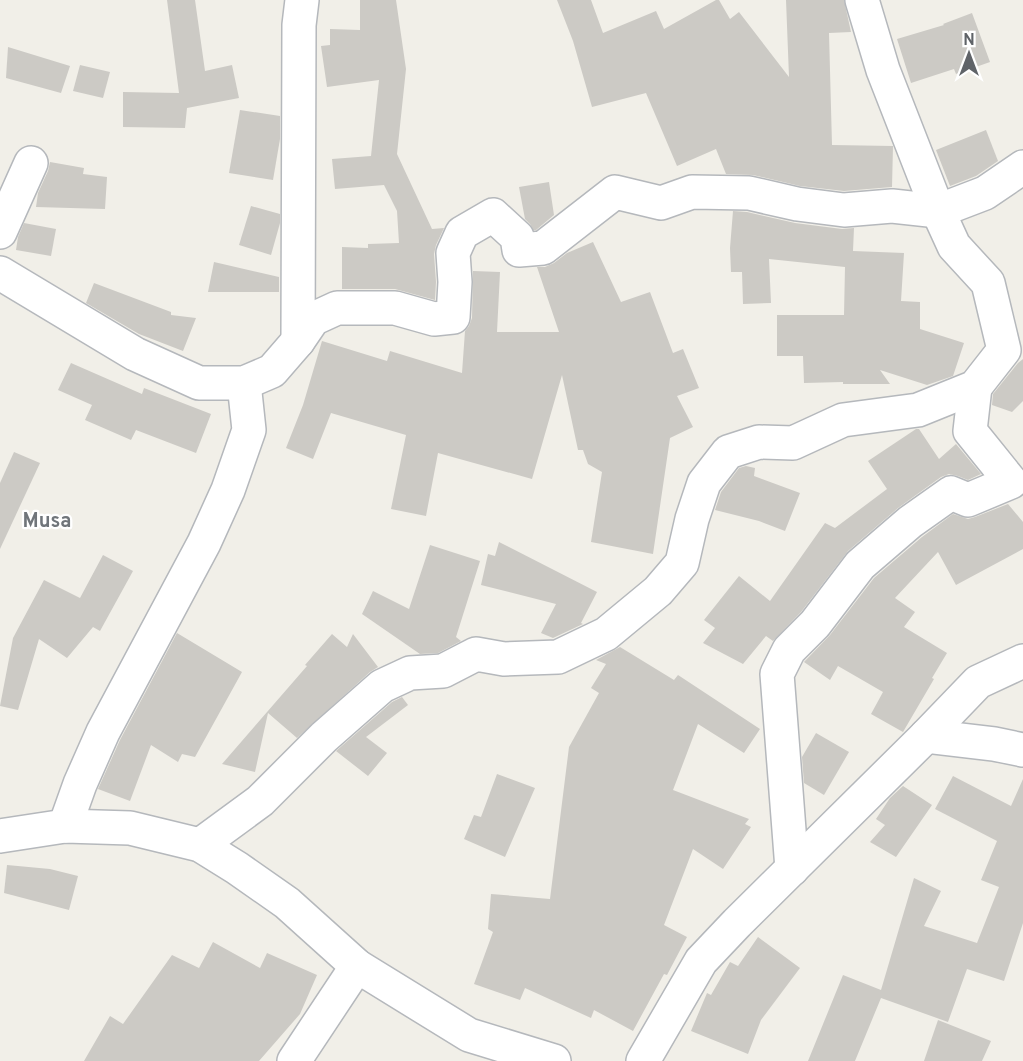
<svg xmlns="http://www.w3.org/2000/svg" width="1023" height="1061" viewBox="0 0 1023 1061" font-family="Overpass,sans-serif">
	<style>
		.building { fill: #cccac5 }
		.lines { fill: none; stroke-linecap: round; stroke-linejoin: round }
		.minor-casing { stroke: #b5b8bc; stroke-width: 36 }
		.minor { stroke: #fff; stroke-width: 33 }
		.labels { text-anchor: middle; stroke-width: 4.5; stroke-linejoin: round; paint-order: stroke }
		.neighbourhood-label { font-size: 20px; font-weight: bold; fill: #70757a; stroke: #fff }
	</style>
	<rect width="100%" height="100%" fill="#f1efe8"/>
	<!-- building -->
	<g class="building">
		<path d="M167 0H195L205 71 232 65 239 98 187 108 185 128 123 127V92L179 93Z"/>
		<path d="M360 0H396L406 69 397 154 432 229 444 228 436 245 434 254 436 282 435 300 395 289H342V247L368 248V244L399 243 397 211 384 185 335 189 332 159 371 156 379 80 327 87 321 46 330 45V29L360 30Z"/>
		<path d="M557 0H591L603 33 656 11 664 29 716 0H719L730 19 739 12 789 77 786 0H844L851 32 829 33 832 145 893 146 892 187 844 191 800 186 753 175 726 174 716 149 677 166 646 93 592 107 573 41Z"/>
		<path d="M972 13 990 62 956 74 954 69 911 83 897 39 944 25 943 24Z"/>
		<path d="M8 47 70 66 61 93 6 78Z"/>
		<path d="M80 65 110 72 103 98 73 91Z"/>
		<path d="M240 110 280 116V139L273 180 229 173Z"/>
		<path d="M986 130 998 161 976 176 950 186 936 150Z"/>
		<path d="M50 162 84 168 83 174 107 177 105 209 36 207 38 193 48 171Z"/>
		<path d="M549 182 554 215 536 230H533L530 224 525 219 519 187Z"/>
		<path d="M251 206 280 214V223L271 255 239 245Z"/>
		<path d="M733 211 747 212 795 223 842 229 854 228 853 251 904 253 901 301 920 302V329L964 343 953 376 927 385 880 370 890 384H843V382L804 383 803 356H777V315H844L845 267 769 259 771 303 743 304 742 272H731L730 248Z"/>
		<path d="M24 223 56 229 51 256 16 250 18 237Z"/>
		<path d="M593 242 621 302 650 292 673 353 683 349 699 388 677 396 693 427 670 438 653 554 591 542 602 472 588 464 583 450H578L562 375 532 479 438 453 426 516 391 509 406 435 331 413 313 459 286 448 303 405 322 341 387 361 390 351 462 373 465 331 469 326 472 318 473 271 500 272 497 332H559L537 267H545L554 263 567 253Z"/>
		<path d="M214 262 279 277V292H208Z"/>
		<path d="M94 283 171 312V315L196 318 183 351 139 334 86 303Z"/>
		<path d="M1023 359V401L1012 412 992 405 993 394 1018 363Z"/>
		<path d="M71 363 142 394 144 388 211 414 196 453 136 430 131 440 85 420 92 405 58 390Z"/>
		<path d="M916 429H919L939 459 956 444 981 474 968 480 958 476 949 474 941 477 898 508 848 551 801 612 773 641 766 636 743 664 703 643 715 628 704 620 739 576 770 601 825 523 835 528 887 489 868 461Z"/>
		<path d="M14 452 40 463 0 549V483Z"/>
		<path d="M746 466 755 468 754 476 800 493 785 531 759 521 715 510 721 492 739 468Z"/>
		<path d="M1008 504 1023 522V549L956 585 938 552 895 598 915 612 904 627 947 653 932 678 934 679 903 732 871 714 883 692 838 666 830 680 804 662 830 635 874 578 922 537 953 514 968 519 975 517Z"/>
		<path d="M499 542 597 592 581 623 583 624 553 638 541 633 556 604 481 585 488 554 495 556Z"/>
		<path d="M430 545 480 561 456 637 461 641 438 653 420 654 362 614 373 591 409 609Z"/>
		<path d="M103 555 133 571 100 631 93 627 67 658 39 639 18 710 0 706 13 638 44 580 80 598Z"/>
		<path d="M177 633 242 672 195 757 182 754 178 762 151 745 130 801 98 789 120 740Z"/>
		<path d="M332 634 347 647 353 634 378 667 370 672 297 738 268 713 255 772 222 764 307 666 305 665Z"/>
		<path d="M620 647 674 680 678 675 760 729 744 753 698 724 673 790 749 819 745 824 751 827 723 869 693 849 664 925 687 937 667 975 664 974 633 1031 594 1010 591 1018 525 988 520 1000 474 984 493 932 488 929 491 894 550 899 569 747 599 693 591 688 606 664 596 660Z"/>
		<path d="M402 697 408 705 366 737 387 753 368 776 336 751 392 702Z"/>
		<path d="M816 733 849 752 824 795 804 783 802 757Z"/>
		<path d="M497 774 535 788 505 857 464 839 474 815 481 817Z"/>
		<path d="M953 776 1011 806 1023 779V923L1004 981 967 969 948 1022 881 998 855 1061H808L843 975 881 990 914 878 941 891 924 926 977 943 999 887 981 880 997 841 935 809Z"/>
		<path d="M903 786 932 805 896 857 870 842 885 825 876 819 890 798Z"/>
		<path d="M7 865 50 869 78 876 69 910 4 893Z"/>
		<path d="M758 937 800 968 761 1020 748 1054 691 1031 707 993 711 995 730 962 738 966Z"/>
		<path d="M213 942 260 968 267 953 317 975 300 1014 259 1061H84L110 1016 123 1024 172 955 199 968Z"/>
		<path d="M938 1020 991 1041 982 1061H924Z"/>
	</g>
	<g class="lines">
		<defs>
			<g id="minor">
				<path d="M0 232 31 163"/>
				<path d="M0 273 135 354 199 383H244L272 371 298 341 313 319 337 308H395L434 319 453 317 455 282 453 253 462 233 493 215 517 237 519 250 543 248 615 192 661 203 692 192 749 193 797 204 844 210 892 206 938 211 985 193 1023 167"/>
				<path d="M298 341 299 25 302 0"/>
				<path d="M926 736 994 744 1023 750"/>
				<path d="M65 826 80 784 103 732 204 543 228 490 249 430 244 383"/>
				<path d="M0 836 65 826 130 828 200 845 237 868 287 903 357 966 469 1035 554 1061"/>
				<path d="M200 845 260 801 324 737 382 686 410 673 443 671 476 654 504 659 558 657 606 634 658 591 682 563 692 519 704 483 728 452 759 442 793 443 843 420 918 410 975 387 1004 350 988 283 954 246 938 211 883 70 862 0"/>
				<path d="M792 869 777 674 789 650 815 624 860 565 910 522 951 493 968 500 1011 482 970 431 975 387"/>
				<path d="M294 1061 357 966"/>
				<path d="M643 1061 701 961 737 923 926 736 978 682 1023 661"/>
			</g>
		</defs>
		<!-- minor casing -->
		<use href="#minor" class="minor-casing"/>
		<!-- minor -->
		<use href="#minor" class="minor"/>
	</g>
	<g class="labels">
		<!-- neighbourhood labels -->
		<g class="neighbourhood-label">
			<text x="47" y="527">Musa</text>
		</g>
	</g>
	<!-- north arrow -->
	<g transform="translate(969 54)" stroke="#ffffff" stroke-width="4.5" paint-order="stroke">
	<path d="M0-4.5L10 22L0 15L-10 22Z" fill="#5f6368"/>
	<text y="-9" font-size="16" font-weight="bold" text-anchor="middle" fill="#5f6368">N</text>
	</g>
</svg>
